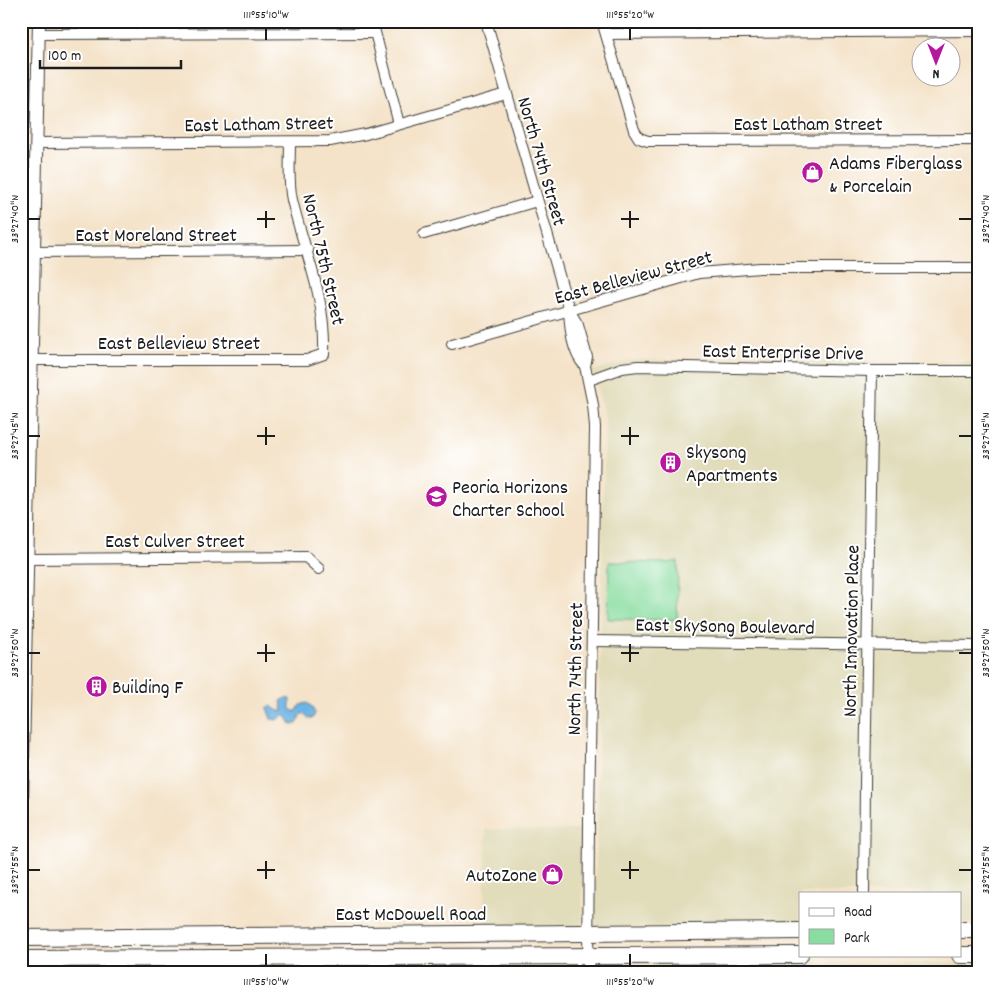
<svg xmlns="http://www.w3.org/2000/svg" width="999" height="994" viewBox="0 0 999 994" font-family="Dekko,sans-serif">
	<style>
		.built { fill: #e1dcba }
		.green { fill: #89dda0; stroke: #527c5e }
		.water { fill: #6cb4e3; stroke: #446880 }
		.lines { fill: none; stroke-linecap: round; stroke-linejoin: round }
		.minor-casing { stroke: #3c3a36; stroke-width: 12 }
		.tertiary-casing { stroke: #3c3a36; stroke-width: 14 }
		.primary-casing { stroke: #3c3a36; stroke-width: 18 }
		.minor { stroke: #fff; stroke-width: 10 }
		.tertiary { stroke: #fff; stroke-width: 12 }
		.primary { stroke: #fff; stroke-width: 16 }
		.ticks { fill: none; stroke: #1c1c1c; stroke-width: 2 }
		.labels { text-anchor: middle; stroke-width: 4; stroke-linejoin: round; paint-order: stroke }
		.street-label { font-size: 20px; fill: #1c1c1c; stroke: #fff }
		.poi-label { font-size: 20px; fill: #1c1c1c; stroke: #fff; text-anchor: start }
		.neatline { fill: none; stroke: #1c1c1c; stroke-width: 2 }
		.ticks-label { font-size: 12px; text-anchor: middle; fill: #1c1c1c }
	</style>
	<rect width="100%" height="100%" fill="#fff"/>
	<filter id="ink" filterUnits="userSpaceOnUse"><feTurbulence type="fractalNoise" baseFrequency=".02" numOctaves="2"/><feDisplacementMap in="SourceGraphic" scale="10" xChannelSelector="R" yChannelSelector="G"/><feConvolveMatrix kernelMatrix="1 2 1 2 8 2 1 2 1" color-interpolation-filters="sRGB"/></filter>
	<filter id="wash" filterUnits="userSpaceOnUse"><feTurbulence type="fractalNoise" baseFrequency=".0096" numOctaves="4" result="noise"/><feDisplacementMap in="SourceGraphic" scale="20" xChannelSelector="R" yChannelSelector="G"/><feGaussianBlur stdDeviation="1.12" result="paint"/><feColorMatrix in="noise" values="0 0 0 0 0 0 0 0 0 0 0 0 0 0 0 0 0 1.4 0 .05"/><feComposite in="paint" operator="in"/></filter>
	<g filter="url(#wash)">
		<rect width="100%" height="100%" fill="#f4e3c9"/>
		<!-- built -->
		<g class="built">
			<path d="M633 360 978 362V923H960V893H800V925L595 927 605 416 592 371Z"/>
			<path d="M486 829 582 830V927H484Z"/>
			<path d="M600 963H978V973H29V967Z"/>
		</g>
		<!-- green -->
		<path class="green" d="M678 561 677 620 608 619 609 562 669 563Z"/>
		<!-- water -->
		<path class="water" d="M286 698 290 699V708L293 711H297L300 705 307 703 311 706 315 713 313 718H308L304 714H301L297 724H291L285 714 277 720 271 719 267 708 271 706 278 711H283L281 701Z"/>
	</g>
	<g filter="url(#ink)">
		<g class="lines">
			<defs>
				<g id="minor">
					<path d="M372 21 399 124"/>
					<path d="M486 21 569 310C570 329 572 353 585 366"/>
					<path d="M602 21 634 130 639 138 648 141 978 140"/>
					<path d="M38 34 374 33"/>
					<path d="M606 34 978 31"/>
					<path d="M36 143 330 141 366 134 506 94"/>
					<path d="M424 234 537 201"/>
					<path d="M34 252 308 250"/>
					<path d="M569 310 578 325 587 357 585 366 593 405 595 427 589 821 588 973"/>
					<path d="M452 344 699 273 760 268H978"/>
					<path d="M32 360H307L324 354C326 296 305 254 292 200 288 182 290 161 290 142"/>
					<path d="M589 380 622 368 638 366 872 371H978"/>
					<path d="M27 559 306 557 319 569"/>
					<path d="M592 641 978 646"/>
					<path d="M864 893 865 785 872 371"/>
				</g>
				<path id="tertiary" d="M21 849 39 21"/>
				<g id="primary">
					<path d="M960 930H978"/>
					<path d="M21 938 800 931"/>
					<path d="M960 955H978"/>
					<path d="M21 959 800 955"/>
				</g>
			</defs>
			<!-- minor casing -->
			<use href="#minor" class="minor-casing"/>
			<!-- tertiary casing -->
			<use href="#tertiary" class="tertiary-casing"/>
			<!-- primary casing -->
			<use href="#primary" class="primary-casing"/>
			<!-- minor -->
			<use href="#minor" class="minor"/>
			<!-- tertiary -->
			<use href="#tertiary" class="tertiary"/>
			<!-- primary -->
			<use href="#primary" class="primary"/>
		</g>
	</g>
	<!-- ticks -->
	<path class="ticks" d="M266 28V40M630 28V40M266 211V228M630 211V228M28 219H40M257 219H275M621 219H639M959 219H972M266 427V445M630 427V445M28 436H40M257 436H275M621 436H639M959 436H972M266 644V662M630 644V662M28 653H40M257 653H275M621 653H639M959 653H972M266 861V879M630 861V879M28 870H40M257 870H275M621 870H639M959 870H972M266 954V966M630 954V966"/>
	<!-- icons -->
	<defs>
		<symbol id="shop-disc" viewBox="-11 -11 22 22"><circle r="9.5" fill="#b5179e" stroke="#fff"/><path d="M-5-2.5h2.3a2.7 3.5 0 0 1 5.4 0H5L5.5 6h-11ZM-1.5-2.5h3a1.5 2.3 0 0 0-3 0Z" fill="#fff"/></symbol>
		<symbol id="building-disc" viewBox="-11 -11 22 22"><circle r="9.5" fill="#b5179e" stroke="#fff"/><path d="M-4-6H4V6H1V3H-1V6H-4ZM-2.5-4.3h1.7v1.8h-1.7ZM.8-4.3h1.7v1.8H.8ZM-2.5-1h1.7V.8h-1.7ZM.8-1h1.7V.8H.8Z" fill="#fff"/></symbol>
		<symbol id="school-disc" viewBox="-11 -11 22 22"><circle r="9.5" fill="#b5179e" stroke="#fff"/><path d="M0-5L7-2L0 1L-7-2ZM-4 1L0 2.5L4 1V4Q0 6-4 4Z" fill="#fff"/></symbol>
	</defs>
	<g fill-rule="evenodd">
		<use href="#shop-disc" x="800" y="160" width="25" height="25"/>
		<use href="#building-disc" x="658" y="450" width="25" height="25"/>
		<use href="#school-disc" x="424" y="484" width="25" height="25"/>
		<use href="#building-disc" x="84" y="674" width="25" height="25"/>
		<use href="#shop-disc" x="540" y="862" width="25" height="25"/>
	</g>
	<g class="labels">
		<!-- street labels -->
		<g class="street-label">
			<text transform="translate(259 123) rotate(-1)" y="7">East Latham Street</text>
			<text x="808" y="130">East Latham Street</text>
			<text transform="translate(543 161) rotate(74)" y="7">North 74th Street</text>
			<text x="156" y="241">East Moreland Street</text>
			<text transform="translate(325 259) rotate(77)" y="7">North 75th Street</text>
			<text transform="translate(633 276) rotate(-15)" y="7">East Belleview Street</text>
			<text x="179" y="349">East Belleview Street</text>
			<text transform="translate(783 351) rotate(1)" y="7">East Enterprise Drive</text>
			<text x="175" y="547">East Culver Street</text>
			<text transform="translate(725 625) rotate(1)" y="7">East SkySong Boulevard</text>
			<text transform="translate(850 631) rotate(-89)" y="7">North Innovation Place</text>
			<text transform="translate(574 669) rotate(-89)" y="7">North 74th Street</text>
			<text x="411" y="920">East McDowell Road</text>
		</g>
		<!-- poi labels -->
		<g class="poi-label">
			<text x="829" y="169">Adams Fiberglass<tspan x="829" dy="23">&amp; Porcelain</tspan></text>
			<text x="686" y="458">Skysong<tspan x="686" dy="23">Apartments</tspan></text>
			<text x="452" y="493">Peoria Horizons<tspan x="452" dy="23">Charter School</tspan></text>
			<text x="112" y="693">Building F</text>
			<text x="537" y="881" text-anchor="end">AutoZone</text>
		</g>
	</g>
	<!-- margin -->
	<rect width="999" height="994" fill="none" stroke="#fff" stroke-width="55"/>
	<!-- legend -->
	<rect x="799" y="892" width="162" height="65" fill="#ffffff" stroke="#a4a4a4"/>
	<rect x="809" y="908" width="25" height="8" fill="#ffffff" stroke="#a4a4a4"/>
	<text x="844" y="916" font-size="15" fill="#1c1c1c">Road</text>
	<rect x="809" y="929" width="25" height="15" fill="#89dda0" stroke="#a4a4a4"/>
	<text x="844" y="942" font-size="15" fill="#1c1c1c">Park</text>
	<!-- north arrow -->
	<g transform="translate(936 62) rotate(180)"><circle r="24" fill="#ffffff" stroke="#a4a4a4"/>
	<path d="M0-4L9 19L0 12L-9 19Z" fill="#b5179e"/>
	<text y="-8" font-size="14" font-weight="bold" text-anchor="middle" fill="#1c1c1c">N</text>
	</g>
	<!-- scale -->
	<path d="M40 60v8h141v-8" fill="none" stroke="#1c1c1c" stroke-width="2.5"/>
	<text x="48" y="60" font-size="15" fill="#1c1c1c" stroke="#ffffff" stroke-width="4" paint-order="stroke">100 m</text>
	<rect x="28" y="28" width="944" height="938" class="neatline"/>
	<g class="ticks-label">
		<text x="266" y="18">111°55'10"W</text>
		<text x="630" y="18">111°55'20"W</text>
		<text transform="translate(985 219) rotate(-90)" y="4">33°27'40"N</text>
		<text transform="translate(14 219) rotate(-90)" y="4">33°27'40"N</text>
		<text transform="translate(985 436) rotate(-90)" y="4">33°27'45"N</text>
		<text transform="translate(14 436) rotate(-90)" y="4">33°27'45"N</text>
		<text transform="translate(14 653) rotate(-90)" y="4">33°27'50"N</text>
		<text transform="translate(985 653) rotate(-90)" y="4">33°27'50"N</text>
		<text transform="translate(14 870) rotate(-90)" y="4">33°27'55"N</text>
		<text transform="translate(985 870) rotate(-90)" y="4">33°27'55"N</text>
		<text x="266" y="985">111°55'10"W</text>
		<text x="630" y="985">111°55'20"W</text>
	</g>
</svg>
